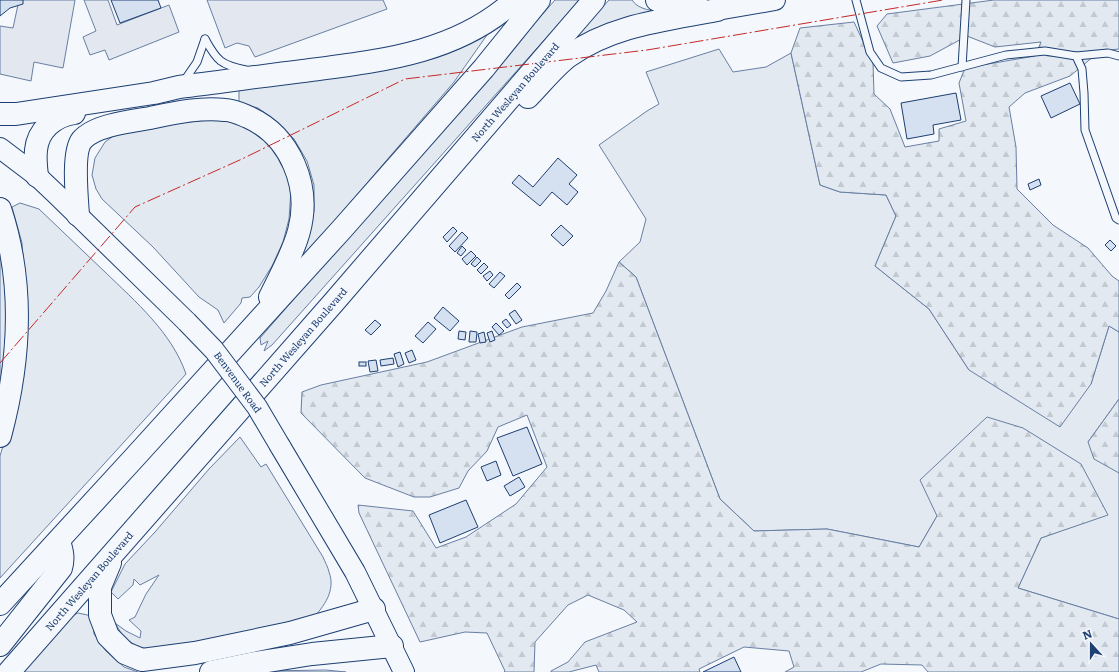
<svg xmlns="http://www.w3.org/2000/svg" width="1119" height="672" viewBox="0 0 1119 672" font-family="Literata,serif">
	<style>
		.grass { fill: #e3e9f0; stroke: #687fa3 }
		.forest { fill: url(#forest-firs); stroke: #687fa3 }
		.parking { fill: #e3e8f0; stroke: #687fa3 }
		.building { fill: #d5e0f0; stroke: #1d3f73 }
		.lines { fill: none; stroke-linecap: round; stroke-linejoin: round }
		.lane-casing { stroke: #1d3f73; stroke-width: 9 }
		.secondary-casing { stroke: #1d3f73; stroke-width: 22 }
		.highway-casing { stroke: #1d3f73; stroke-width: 24 }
		.lane { stroke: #f4f7fb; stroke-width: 7 }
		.secondary { stroke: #f4f7fb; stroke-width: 20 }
		.highway { stroke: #f4f7fb; stroke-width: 22 }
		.secondary-bridge-casing { stroke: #1d3f73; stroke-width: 22; stroke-linecap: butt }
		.secondary-bridge { stroke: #f4f7fb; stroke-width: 20 }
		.power { stroke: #c62828; stroke-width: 1; stroke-dasharray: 14 3 2 3; stroke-linecap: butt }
		.labels { text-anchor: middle; stroke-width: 3; stroke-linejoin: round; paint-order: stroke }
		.street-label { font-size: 10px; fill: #1d3f73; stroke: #f4f7fb }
	</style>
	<defs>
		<pattern id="forest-firs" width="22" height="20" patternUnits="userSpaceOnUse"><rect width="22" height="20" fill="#e3e9f0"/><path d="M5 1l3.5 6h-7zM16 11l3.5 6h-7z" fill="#c2c9d1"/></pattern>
	</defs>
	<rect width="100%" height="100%" fill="#f4f7fb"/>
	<!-- grass -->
	<g class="grass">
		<path d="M555 0H580L272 345 264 351 268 341 261 345 260 338Z"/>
		<path d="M609 0H632C638 10 654 11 664 12L565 49Z"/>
		<path d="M487 35 454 82 299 262 314 211V185L307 161 294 139 277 122 258 108 239 103V88L427 57Z"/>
		<path d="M719 49 733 72 766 67 791 53 820 185 840 192 886 195 896 216 875 266 929 309 969 370 1091 384 1109 326 1119 332V399L1088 442 1119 473V619L1018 588 1041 538 1107 514 937 516 919 547 827 529 754 531 720 499 636 277 619 262 640 242 646 219 599 145 647 111 659 104 646 72Z"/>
		<path d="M219 119 245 125 265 140 283 163 291 190 289 219 283 242 272 266 259 287 250 297 242 298 241 303 224 323 218 310 199 297 153 247 102 199 96 189 92 175 95 158 105 142 116 134 170 124Z"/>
		<path d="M20 203 39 209C61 230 83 251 105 272 136 302 172 333 186 374L0 578V456L14 410 27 312 22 243 12 207Z"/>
		<path d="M0 229 11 315 0 402Z"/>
		<path d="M240 437 261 467 266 464 323 557C325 562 328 567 329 572 336 590 324 607 312 619L159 652C147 649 133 646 124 637 120 633 118 627 115 623L126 631 140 638 141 631 129 620 135 617 146 594 159 575 140 585 134 579 133 585 118 599 111 592 125 564 155 532 209 469Z"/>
		<path d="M78 613 92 616 94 634 106 651 124 667 138 672H19L69 617Z"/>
		<path d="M326 670 346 672H257L265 671Z"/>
	</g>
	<!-- forest -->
	<g class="forest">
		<path d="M994 0H1119V49L1100 51 1070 76 1025 93 1009 107 1016 147 1017 189 1053 225 1088 248 1112 276 1119 281V332L1109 326 1091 384 1060 427 969 370 929 309 875 266 896 216 886 195 840 192 820 185 791 53 800 28 854 22 873 63 874 94 890 109 905 147 939 141V129L966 121 959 83 965 68 1035 56 1041 42 995 47 967 36 930 56 893 63 877 26 887 14Z"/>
		<path d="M619 262 636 277 720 499 754 531 827 529 919 547 937 516 920 480 987 417 1023 428 1081 464 1108 515 1041 538 1018 588 1119 619V672H928L922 665 881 664 861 672H785L794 667 789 651 744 647 699 669 700 672H599L596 665 569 672H551V671L568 662 585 642 637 622 624 610 588 595 568 605 535 642 534 672H504L505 671 487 633 465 632 420 642 359 513 358 505 413 511 436 548 466 537 516 504 547 467 527 415 498 427 487 451 468 471 459 488 430 497H414L365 478 301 413 302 392 321 385 427 362 522 327 593 313 606 291Z"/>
		<path d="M1119 399V473L1094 459 1088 442Z"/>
	</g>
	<!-- parking -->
	<g class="parking">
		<path d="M19 0H75L63 68 34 62 31 81 0 74V26L13 28Z"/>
		<path d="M84 0H108L117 25 169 5 179 32 109 60 105 50 90 55 83 37 96 31Z"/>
		<path d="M207 0H383L387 9 255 57 249 46 237 43 225 48Z"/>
	</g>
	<!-- building -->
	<g class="building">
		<path d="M0 0H23V4L10 8 0 16Z"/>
		<path d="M111 0H158L161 8 120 23Z"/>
		<path d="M1070 83 1080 104 1051 118 1041 96Z"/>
		<path d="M956 93 961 120 933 125 934 134 907 139 901 103Z"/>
		<path d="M558 158 577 175 569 184 578 192 567 205 552 192 540 206 512 183 519 175 533 187Z"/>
		<path d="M1039 179 1041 185 1030 190 1028 184Z"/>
		<path d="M561 225 573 236 563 246 551 235Z"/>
		<path d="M453 227 457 231 447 242 443 237Z"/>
		<path d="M462 232 468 238 455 252 449 246Z"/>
		<path d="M1110 240 1116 246 1111 251 1105 245Z"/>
		<path d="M462 246 466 250 461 256 457 253Z"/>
		<path d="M471 251 476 256 467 265 462 259Z"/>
		<path d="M477 257 481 261 475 267 471 264Z"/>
		<path d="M484 263 488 267 481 274 477 270Z"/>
		<path d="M490 271 493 275 487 281 483 276Z"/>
		<path d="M500 272 505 276 494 288 489 284Z"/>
		<path d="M517 283 521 287 509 299 505 295Z"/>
		<path d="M443 307 459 321 450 331 434 318Z"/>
		<path d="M515 310 522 320 516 324 509 314Z"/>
		<path d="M506 319 511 325 507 328 502 322Z"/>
		<path d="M375 320 381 325 371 335 365 330Z"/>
		<path d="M428 322 436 329 423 343 415 336Z"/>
		<path d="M496 323 504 331 499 335 492 327Z"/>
		<path d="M459 331 466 332 465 340 458 339Z"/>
		<path d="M470 331 477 332 476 342H469Z"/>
		<path d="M492 331 495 340 490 342 487 333Z"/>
		<path d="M484 332 486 342 480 343 478 334Z"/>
		<path d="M412 350 416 360 409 363 405 353Z"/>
		<path d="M400 352 404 364 398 367 394 354Z"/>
		<path d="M393 358 394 364 381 366 380 360Z"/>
		<path d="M376 360 378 371 370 372 368 361Z"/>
		<rect x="359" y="362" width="7" height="4"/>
		<path d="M527 427 542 464 513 476 497 438Z"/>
		<path d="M496 461 501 475 487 481 481 467Z"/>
		<path d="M519 477 525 487 510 496 504 486Z"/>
		<path d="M466 500 478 527 440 543 429 515Z"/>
		<path d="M734 657 741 672H703Z"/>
	</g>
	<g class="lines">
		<defs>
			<g id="lane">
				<path d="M856 0 870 52 881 68 901 77 931 75 1006 55 1045 51 1076 56 1082 69 1084 93 1085 130 1116 218 1119 220"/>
				<path d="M205 39C217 61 221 65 246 70"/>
				<path d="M1076 56 1108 53 1119 56"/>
				<path d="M962 67 966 0"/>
				<path d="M184 81 197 62 205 39"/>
			</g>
			<g id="secondary">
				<path d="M717 10 775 0"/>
				<path d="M0 148 37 176 56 194 187 322"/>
				<path d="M280 446 355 572 404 672"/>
			</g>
			<g id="highway">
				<path d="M657 0 661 2 699 8"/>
				<path d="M528 97C540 85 556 65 569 56 612 25 666 20 717 10"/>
				<path d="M0 114H16L154 93 179 87C220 82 261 76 303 71 379 61 456 54 515 0"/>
				<path d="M37 176C36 168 35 159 36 150 38 130 54 116 74 113"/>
				<path d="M0 209C25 284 20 362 0 436"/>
				<path d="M78 215C77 199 72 152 82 140 95 125 132 121 150 118 174 113 200 107 225 110 233 110 241 114 248 117 291 136 311 187 299 231 293 254 280 276 270 297"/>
				<path d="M110 563 100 587V615L108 636 125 653 142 660 195 653 290 633 374 609"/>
				<path d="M0 604 134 458 342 229 484 68 539 0"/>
				<path d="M0 645 61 568C64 558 62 551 59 541"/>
				<path d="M9 672 334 302 594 0"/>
				<path d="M211 672 255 663 312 654 392 646"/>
			</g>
		</defs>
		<!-- lane casing -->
		<use href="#lane" class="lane-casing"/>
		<!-- secondary casing -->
		<use href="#secondary" class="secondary-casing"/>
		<!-- highway casing -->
		<use href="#highway" class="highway-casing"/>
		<!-- lane -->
		<use href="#lane" class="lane"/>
		<!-- secondary -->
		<use href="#secondary" class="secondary"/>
		<!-- highway -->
		<use href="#highway" class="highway"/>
		<defs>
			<path id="secondary-bridge" d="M187 322 214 350 257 407 280 446"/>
		</defs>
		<!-- secondary-bridge casing -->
		<use href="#secondary-bridge" class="secondary-bridge-casing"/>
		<!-- secondary-bridge -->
		<use href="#secondary-bridge" class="secondary-bridge"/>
		<!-- power -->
		<path class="power" d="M0 363 135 207 242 159 405 79 647 50 943 0"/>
	</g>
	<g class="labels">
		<!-- street labels -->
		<g class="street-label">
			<text transform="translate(515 92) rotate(-49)" y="4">North Wesleyan Boulevard</text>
			<text transform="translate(303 337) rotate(-49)" y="4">North Wesleyan Boulevard</text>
			<text transform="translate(238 382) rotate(54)" y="4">Benvenue Road</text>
			<text transform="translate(89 581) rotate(-49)" y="4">North Wesleyan Boulevard</text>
		</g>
	</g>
	<!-- north arrow -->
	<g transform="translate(1091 644) rotate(339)" stroke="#f4f7fb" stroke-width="3" paint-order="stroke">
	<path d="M0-3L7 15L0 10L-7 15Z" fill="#1d3f73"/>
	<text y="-6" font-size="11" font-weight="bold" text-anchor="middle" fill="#1d3f73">N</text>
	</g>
</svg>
